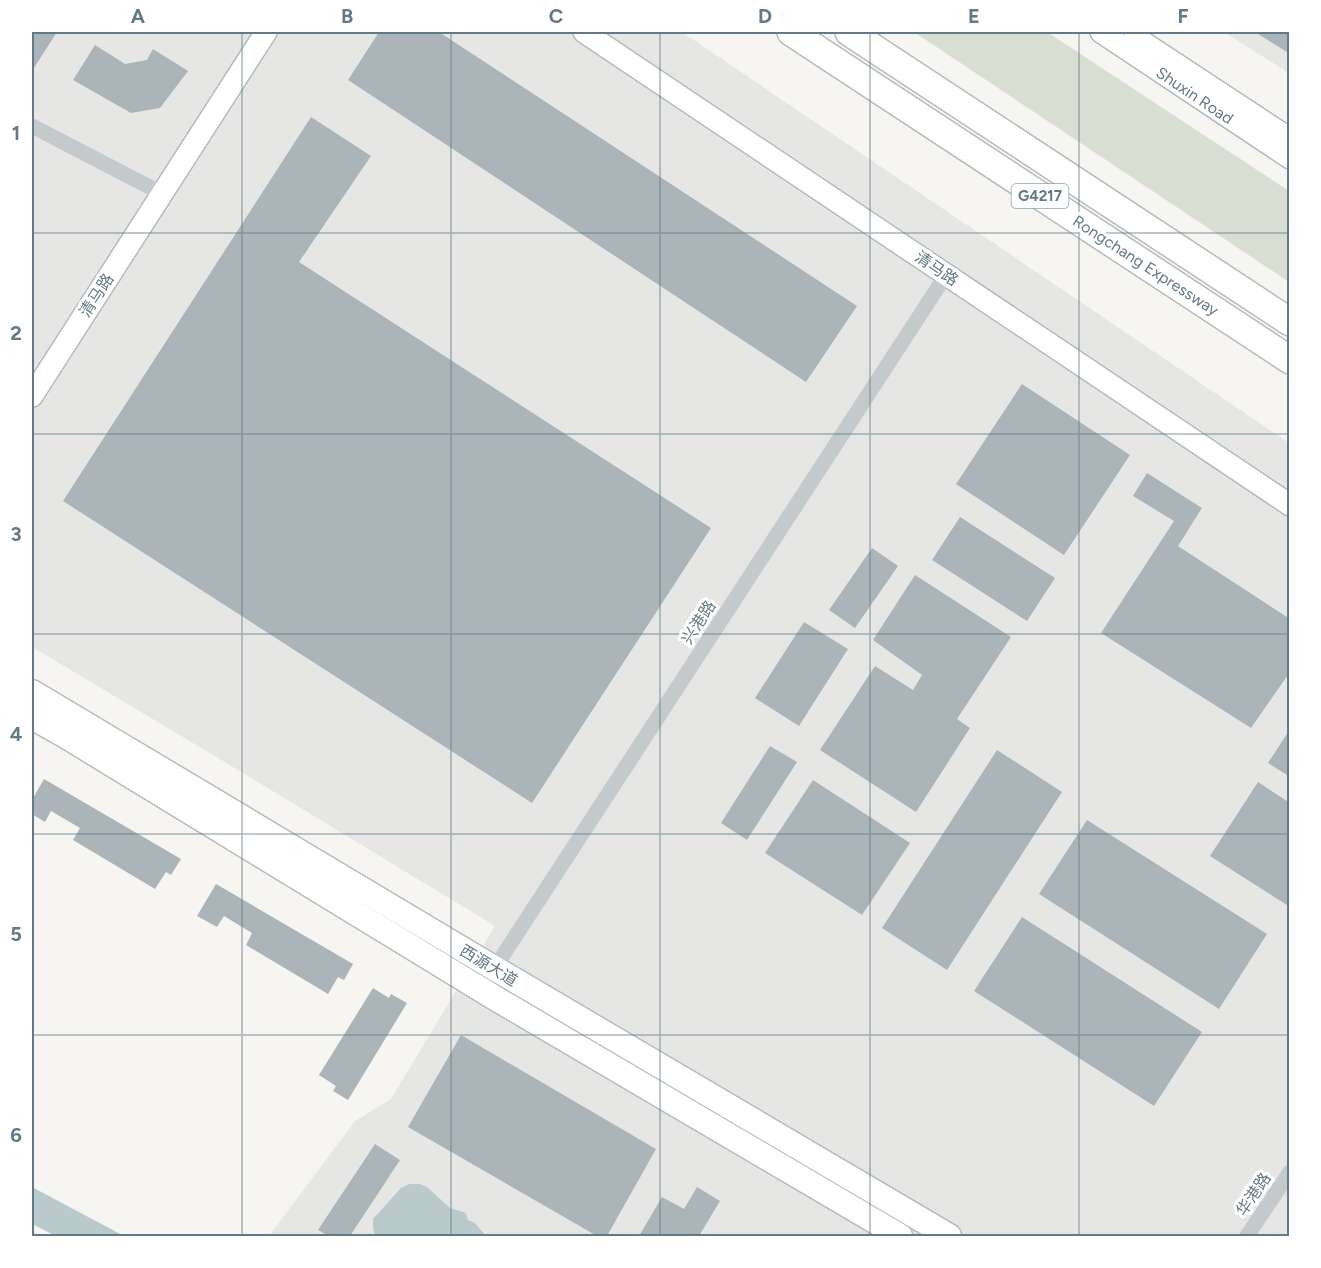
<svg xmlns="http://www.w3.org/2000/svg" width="1321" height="1268" viewBox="0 0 1321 1268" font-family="Figtree,'Noto Sans SC',sans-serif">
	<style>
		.built { fill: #e6e7e5 }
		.green { fill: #d8ded2 }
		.water { fill: #bacacc }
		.building { fill: #abb5b9 }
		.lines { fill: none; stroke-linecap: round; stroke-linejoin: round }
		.secondary-casing { stroke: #b4bbbe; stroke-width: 24 }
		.primary-casing { stroke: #b7bcbf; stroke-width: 27 }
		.highway-casing { stroke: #b6bbbd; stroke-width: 30 }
		.street { stroke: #c4c9cb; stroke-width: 15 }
		.secondary { stroke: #fff; stroke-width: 21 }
		.primary { stroke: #fff; stroke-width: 24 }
		.highway { stroke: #fff; stroke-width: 27 }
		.grid { fill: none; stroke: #627a85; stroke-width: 1.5; stroke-opacity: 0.55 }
		.labels { text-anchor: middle; stroke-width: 6; stroke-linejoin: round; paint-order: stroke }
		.shield { fill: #fff; stroke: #91a2aa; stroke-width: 1.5 }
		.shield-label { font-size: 15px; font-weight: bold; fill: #627a85 }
		.street-label { font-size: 16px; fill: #627a85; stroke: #fff }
		.neatline { fill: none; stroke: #627a85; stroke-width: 2 }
		.grid-label { font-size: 20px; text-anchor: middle; font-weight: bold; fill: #627a85 }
	</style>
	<rect width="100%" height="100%" fill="#f6f5f1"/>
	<!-- built -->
	<g class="built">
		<path d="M32 32H682L1289 443V1236H269L355 1121 391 1099 495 926 213 755 32 647Z"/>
		<path d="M1224 32H1289V73Z"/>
	</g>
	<!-- green -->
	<path class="green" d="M914 32H1047L1289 191V282Z"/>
	<!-- water -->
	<g class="water">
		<path d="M409 1184H420L427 1187 450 1208 466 1213 468 1220 475 1223 486 1236H375L373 1228V1219L401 1188Z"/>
		<path d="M32 1187 124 1236H56L32 1224Z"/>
	</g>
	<!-- building -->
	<g class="building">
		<path d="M32 32H57L32 71Z"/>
		<path d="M379 32H439L857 306 806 382 348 80Z"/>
		<path d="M1255 32H1290V54Z"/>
		<path d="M95 45 125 64 147 60 153 49 188 71 160 108 131 113 73 80Z"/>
		<path d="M311 117 371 156 299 262 711 528 532 803 63 501Z"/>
		<path d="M1022 384 1130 455 1064 555 956 484Z"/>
		<path d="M1147 473 1202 508 1178 546 1290 619V672L1251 728 1101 633 1174 521 1133 496Z"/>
		<path d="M960 517 1055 578 1027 621 932 560Z"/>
		<path d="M872 548 898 566 855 628 829 610Z"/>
		<path d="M915 575 1011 637 957 719 970 728 916 812 820 750 875 666 913 690 922 675 873 640Z"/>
		<path d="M804 622 848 649 799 726 755 698Z"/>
		<path d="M1290 729V777L1268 763Z"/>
		<path d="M770 746 797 762 747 840 721 823Z"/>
		<path d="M997 750 1062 792 947 970 882 928Z"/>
		<path d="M44 779 181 859 171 875 166 872 155 889 73 840 80 828 51 811 45 822 32 814V800Z"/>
		<path d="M813 780 910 843 862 915 765 853Z"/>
		<path d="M1258 782 1290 803V907L1210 856Z"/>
		<path d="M1087 820 1267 934 1219 1009 1039 894Z"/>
		<path d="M216 884 353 964 344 980 338 977 328 994 246 945 252 933 224 916 217 927 197 916Z"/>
		<path d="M1022 917 1202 1032 1154 1106 974 991Z"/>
		<path d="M373 988 389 998 391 994 407 1003 348 1100 333 1091 336 1086 319 1075Z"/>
		<path d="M461 1035 656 1149 607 1236H597L408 1127Z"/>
		<path d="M375 1144 400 1160 350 1236H329L318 1230Z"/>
		<path d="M697 1187 720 1201 699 1236H639L662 1197 684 1209Z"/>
	</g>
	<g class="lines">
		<defs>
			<g id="secondary">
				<path d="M584 32 1290 505"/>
				<path d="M1101 32 1290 158"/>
				<path d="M1135 37 1290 139"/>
				<path d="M32 396 266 32"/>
			</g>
			<g id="primary">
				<path d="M32 692 494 968 949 1236"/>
				<path d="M32 717 64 735 495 998 900 1236"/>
			</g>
			<g id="highway">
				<path d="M791 32 1290 360"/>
				<path d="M849 32 1290 322"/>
			</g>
		</defs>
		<!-- secondary casing -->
		<use href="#secondary" class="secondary-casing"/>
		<!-- primary casing -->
		<use href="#primary" class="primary-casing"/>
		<!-- highway casing -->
		<use href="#highway" class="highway-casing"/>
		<!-- street -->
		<g class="street">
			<path d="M32 126 161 193"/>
			<path d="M481 989 946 275"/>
			<path d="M1247 1236 1290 1172"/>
		</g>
		<!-- secondary -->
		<use href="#secondary" class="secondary"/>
		<!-- primary -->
		<use href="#primary" class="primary"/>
		<!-- highway -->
		<use href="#highway" class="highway"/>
	</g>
	<!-- grid -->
	<path class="grid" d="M242 32V1236M451 32V1236M660 32V1236M870 32V1236M1079 32V1236M32 233H1290M32 434H1290M32 634H1290M32 834H1290M32 1035H1290"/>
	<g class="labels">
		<!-- shield labels -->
		<rect class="shield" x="1011.5" y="184" width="57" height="24" rx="4.5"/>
		<g class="shield-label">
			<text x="1040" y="201">G4217</text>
		</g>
		<!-- street labels -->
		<g class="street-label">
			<text transform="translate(1195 95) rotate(34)" y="6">Shuxin Road</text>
			<text transform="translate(1146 265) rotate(33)" y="6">Rongchang Expressway</text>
			<text transform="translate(937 268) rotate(34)" y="6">清马路</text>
			<text transform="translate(96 295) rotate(-57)" y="6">清马路</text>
			<text transform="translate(698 622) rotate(-57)" y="6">兴港路</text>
			<text transform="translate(489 965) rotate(31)" y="6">西源大道</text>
			<text transform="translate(1253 1194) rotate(-56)" y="6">华港路</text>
		</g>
	</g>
	<!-- border -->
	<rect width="1321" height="1268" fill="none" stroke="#ffffff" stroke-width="66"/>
	<rect x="33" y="33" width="1255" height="1202" class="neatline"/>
	<g class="grid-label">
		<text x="138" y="23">A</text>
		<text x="347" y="23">B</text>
		<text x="556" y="23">C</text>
		<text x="765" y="23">D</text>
		<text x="974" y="23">E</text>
		<text x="1183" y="23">F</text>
		<text x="16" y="140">1</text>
		<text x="16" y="340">2</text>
		<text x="16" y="541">3</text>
		<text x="16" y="741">4</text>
		<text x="16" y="941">5</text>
		<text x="16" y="1142">6</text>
	</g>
</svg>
